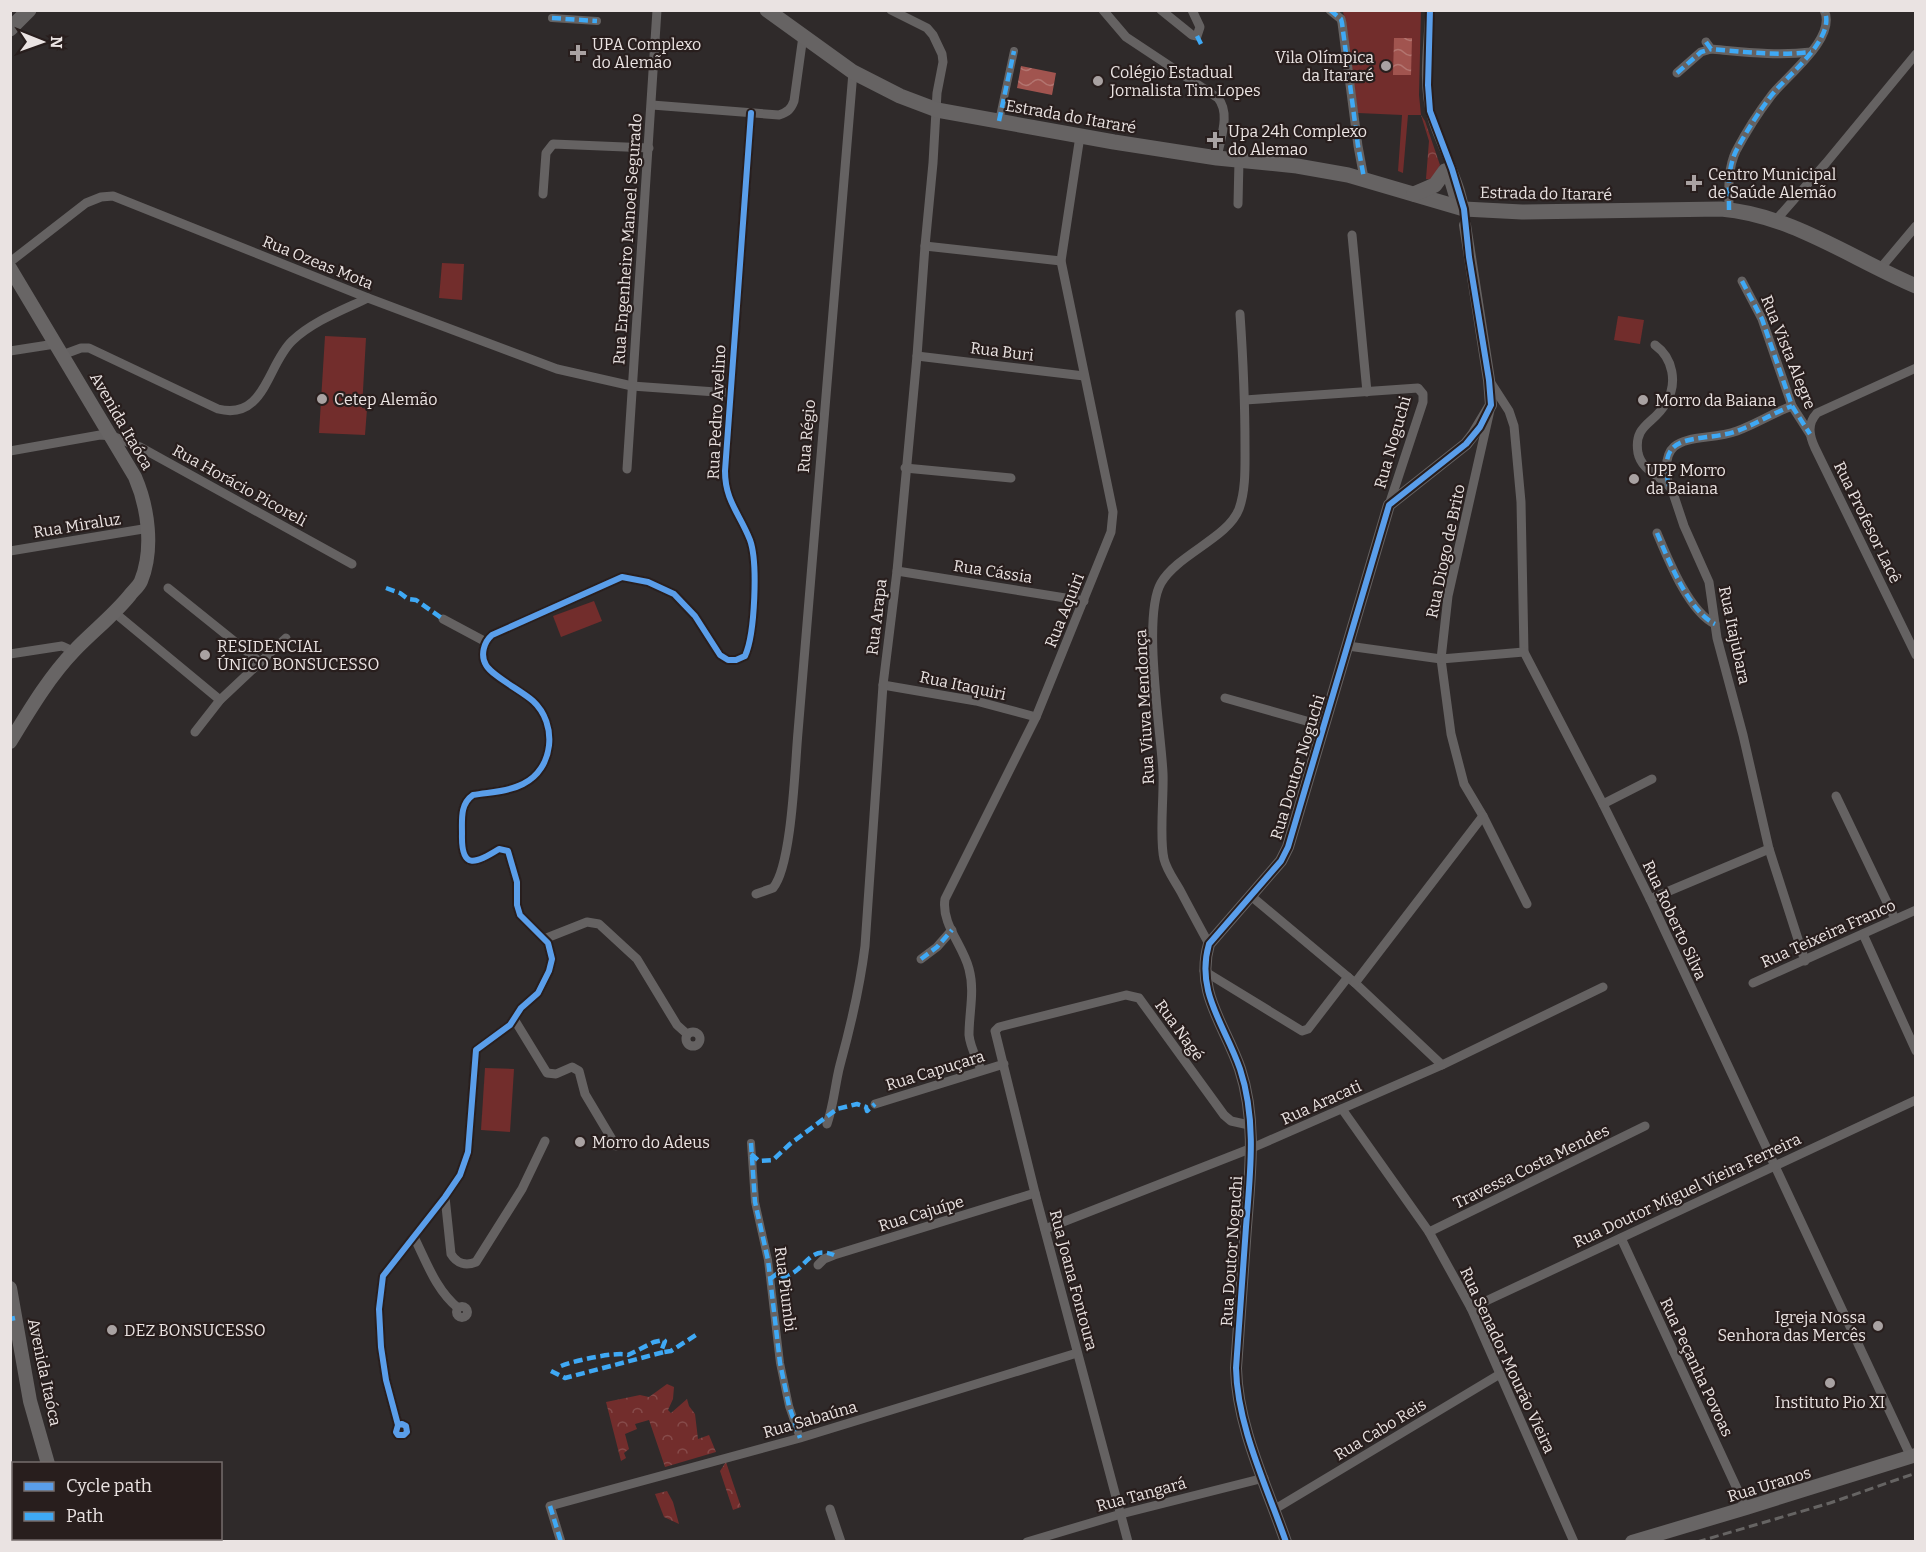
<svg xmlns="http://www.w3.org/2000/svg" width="1926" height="1552" viewBox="0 0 1926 1552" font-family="Bitter,serif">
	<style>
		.park { fill: url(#park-crowns) }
		.pitch { fill: #722d2c }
		.water { fill: url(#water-waves) }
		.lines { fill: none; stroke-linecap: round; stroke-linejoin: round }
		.pedestrian { stroke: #656262; stroke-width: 8 }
		.minor { stroke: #656262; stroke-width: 9 }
		.tertiary { stroke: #656262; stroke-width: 12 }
		.secondary { stroke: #686565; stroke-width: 14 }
		.primary { stroke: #666363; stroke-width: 15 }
		.rail { stroke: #666463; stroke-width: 3; stroke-dasharray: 9 4.5; stroke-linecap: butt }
		.quiet { stroke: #3fa9f5; stroke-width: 4.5; stroke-dasharray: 9 4.5; stroke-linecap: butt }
		.cycleway-casing { stroke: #281e1d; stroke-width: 10 }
		.cycleway { stroke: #5a9eea; stroke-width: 6 }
		.poi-dot { fill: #a9a2a2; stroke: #281e1d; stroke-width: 2 }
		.labels { text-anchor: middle; stroke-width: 4.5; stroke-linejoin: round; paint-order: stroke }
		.poi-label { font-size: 16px; fill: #eae3e2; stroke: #281e1d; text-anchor: start }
		.street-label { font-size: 16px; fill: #eae3e2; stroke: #281e1d }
	</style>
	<defs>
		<pattern id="park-crowns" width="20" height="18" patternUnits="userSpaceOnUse" patternTransform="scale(1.5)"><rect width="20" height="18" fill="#722d2c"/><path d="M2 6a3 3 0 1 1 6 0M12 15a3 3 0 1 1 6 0" fill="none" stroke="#864b4a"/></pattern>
		<pattern id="water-waves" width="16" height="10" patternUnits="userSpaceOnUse" patternTransform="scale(1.5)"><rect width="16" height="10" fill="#a1544f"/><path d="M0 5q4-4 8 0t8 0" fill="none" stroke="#b37570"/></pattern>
	</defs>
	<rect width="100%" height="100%" fill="#2f2a2a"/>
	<!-- park -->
	<g class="park">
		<path d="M1421 115 1425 121 1440 165 1432 180 1426 179 1429 141Z"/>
		<path d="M667 1384 674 1387 673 1399 668 1410 671 1413 687 1399 689 1406 695 1414 698 1439 709 1435 716 1452 665 1467 649 1420 635 1424 637 1429 625 1434 629 1449 624 1453 626 1458 621 1461 606 1402 640 1395 649 1397Z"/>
		<path d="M726 1462 741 1507 733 1510 720 1471Z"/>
		<path d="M667 1491 673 1502 679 1524 664 1517 655 1494Z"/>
	</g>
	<!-- pitch -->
	<g class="pitch">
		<path d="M1343 11H1421L1419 95 1421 115H1408L1403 173 1398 171 1402 115 1358 113Z"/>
		<path d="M442 263 464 264 462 300 439 298Z"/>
		<path d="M1618 316 1644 320 1640 344 1614 340Z"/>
		<path d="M325 336 366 338 362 408 367 409 365 435 319 433Z"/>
		<path d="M594 601 602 621 561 637 553 616Z"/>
		<path d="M485 1068 514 1069 510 1132 481 1130Z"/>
	</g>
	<!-- water -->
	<g class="water">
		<path d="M1394 38H1412L1411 75H1393Z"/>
		<path d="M1021 66 1056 73 1052 95 1017 88Z"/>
	</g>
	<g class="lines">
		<!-- pedestrian -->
		<g class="pedestrian">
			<path d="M552 18 597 21"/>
			<path d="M999 121 1014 51"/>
			<path d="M751 1143 755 1202 768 1260 780 1363 789 1406 800 1438"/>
		</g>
		<!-- minor -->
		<g class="minor">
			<path d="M1103 10 1126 37 1218 98C1231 114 1220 139 1217 158"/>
			<path d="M1161 10 1192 35 1197 36 1200 27 1192 10"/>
			<path d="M1330 10 1341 19 1342 23 1358 146 1364 178"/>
			<path d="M1430 10C1428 45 1422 85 1432 118 1441 150 1468 190 1465 225"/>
			<path d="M1706 42 1711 49C1745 52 1777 56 1811 52"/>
			<path d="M1677 73 1701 52 1711 49"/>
			<path d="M652 105 779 115C788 112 791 109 794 101L803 36"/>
			<path d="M1445 168 1457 209"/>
			<path d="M543 194 546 153 553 144 649 148"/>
			<path d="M1238 204 1239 160"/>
			<path d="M1729 210C1729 190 1727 170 1736 151 1746 132 1758 113 1771 96 1785 77 1838 38 1824 10"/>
			<path d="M1776 220 1826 163 1916 54"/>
			<path d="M1352 235 1367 392"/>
			<path d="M925 246 1061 261"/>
			<path d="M10 262 86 203 101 197 113 196 368 298 557 369 632 386 730 393"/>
			<path d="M1879 270 1916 226"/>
			<path d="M1742 281 1762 319 1792 406 1810 434"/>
			<path d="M1655 345C1673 358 1678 383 1666 403 1655 424 1633 424 1638 453 1642 472 1663 476 1672 490L1684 526 1709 582 1717 638 1743 735 1769 849 1805 961"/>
			<path d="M10 351 55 344"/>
			<path d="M62 355 81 348H89L218 409C265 421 267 365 292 341 313 321 343 310 368 298"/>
			<path d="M917 356 1084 376"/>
			<path d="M1916 368 1817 413C1807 424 1809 435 1815 448L1916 655"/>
			<path d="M1489 380 1509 411 1514 426 1521 502 1524 652 1603 804 1650 899 1911 1457"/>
			<path d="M1245 400 1418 388 1423 394V402L1389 505"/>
			<path d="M1490 410 1448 596 1441 659 1451 734 1464 784 1483 816 1527 904"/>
			<path d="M10 451 100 435 112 436 140 447 352 564"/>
			<path d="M905 468 1011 478"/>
			<path d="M627 469 657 10"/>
			<path d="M1669 486C1655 427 1701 444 1737 431 1756 424 1773 413 1792 406"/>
			<path d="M1657 533C1668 559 1689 612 1715 624"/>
			<path d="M10 551 149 528"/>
			<path d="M897 571 1084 601"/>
			<path d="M168 588 260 662"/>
			<path d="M115 613 220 700"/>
			<path d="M443 619 486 642"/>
			<path d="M1348 646 1441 659 1524 652"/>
			<path d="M10 654 62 646 73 651"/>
			<path d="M883 685 976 701 1036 717"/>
			<path d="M1225 698 1324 726"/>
			<path d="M195 732 220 700 286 638"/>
			<path d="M1836 796 1895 919"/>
			<path d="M1603 804 1652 779"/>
			<path d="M756 894 773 888C792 866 795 764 798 732 815 512 834 292 853 72"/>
			<path d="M1251 896 1355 983 1442 1065"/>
			<path d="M1650 899 1769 849"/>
			<path d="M1863 934 1916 1051"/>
			<path d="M544 939 587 922 599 924 637 959 677 1025 687 1034"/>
			<path d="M1209 944C1199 926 1190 909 1181 892 1175 881 1167 871 1164 859 1159 838 1164 797 1163 773 1161 731 1142 616 1161 583 1178 554 1228 538 1239 509 1246 490 1245 466 1245 446 1245 402 1243 358 1240 314"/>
			<path d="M921 959 937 947 952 930"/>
			<path d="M1204 971 1302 1031 1308 1029 1348 977"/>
			<path d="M1355 983 1483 816"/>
			<path d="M1753 983 1916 910"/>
			<path d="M514 1019 547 1073 556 1074 572 1067 579 1071 585 1094 616 1146"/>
			<circle cx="693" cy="1039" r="7"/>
			<path d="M981 1070C977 1059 970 1047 969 1035 969 1012 975 991 969 969 963 945 941 924 945 899L1036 717 1111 532 1113 512 1061 261 1080 136"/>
			<path d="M875 1104 1004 1064"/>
			<path d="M1342 1109 1429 1232 1471 1308 1574 1542"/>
			<path d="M827 1124C834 1104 835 1084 840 1065 851 1025 860 987 865 946L883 685 897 571 917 356 925 246 933 163 937 93 943 62 942 54 933 35 927 28 891 10"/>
			<path d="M445 1197 451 1254C457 1264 466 1266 476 1262L522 1189 545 1141"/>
			<path d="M1045 1229 1252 1148 1442 1065 1603 987"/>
			<path d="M1429 1232 1645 1126"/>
			<path d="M414 1237C427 1263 436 1290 458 1308"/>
			<path d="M1621 1238 1746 1508"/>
			<path d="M818 1265 824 1259 834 1255 1035 1193"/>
			<circle cx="462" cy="1312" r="5.5"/>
			<path d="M1471 1308 1916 1100"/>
			<path d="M398 1425 402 1424 406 1426 407 1432 404 1435H398L396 1432 398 1425 386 1380 381 1347 379 1309 383 1276 445 1197 460 1175 468 1152 476 1050 510 1025 521 1008 538 993 549 971 552 959 548 943 520 915 517 905V882L508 851 499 849C475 864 461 870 462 834 462 819 460 804 473 795 489 792 508 792 523 784 554 769 558 724 533 701 522 691 492 676 486 665 480 655 484 642 492 635L622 577 648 582 674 594 695 616 720 655 728 660H736L745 656C755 634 758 562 750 540 740 514 725 501 725 471L751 113"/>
			<path d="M10 1489 14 1488"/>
			<path d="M830 1509 841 1542"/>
			<path d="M1275 1509 1500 1374"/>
			<path d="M561 1542 550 1506 800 1438 1077 1353"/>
			<path d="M1027 1542 1121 1514 1264 1478"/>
			<path d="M1128 1542 1035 1193 995 1031 999 1027 1126 995 1139 998 1224 1115 1231 1121 1249 1125"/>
		</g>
		<!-- tertiary -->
		<path class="tertiary" d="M1286 1542C1267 1487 1237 1426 1236 1368 1239 1321 1243 1274 1246 1227 1250 1175 1257 1120 1240 1069 1225 1025 1195 992 1209 944L1281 861 1288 847 1389 505 1466 444 1473 435 1491 405 1489 380 1465 225"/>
		<!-- secondary -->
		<g class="secondary">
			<path d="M10 268 135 477C148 507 154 549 141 581 139 586 133 591 130 595 113 616 92 632 74 651 49 677 29 711 10 742"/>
			<path d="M10 1288 30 1401 48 1464"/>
			<path d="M77 1538 78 1542"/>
			<path d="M1632 1542 1746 1508 1916 1455"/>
		</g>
		<!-- primary -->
		<g class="primary">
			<path d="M767 10 853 72 900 96 937 110 1114 142 1217 158 1297 166 1348 175 1464 209 1522 212 1721 209C1792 215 1852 259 1916 286"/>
			<path d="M10 29 29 10"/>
			<path d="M1414 194 1435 185 1445 171"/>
		</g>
		<!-- rail -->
		<path class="rail" d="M1697 1542 1830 1503 1916 1473"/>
		<!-- quiet -->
		<g class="quiet">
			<path d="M1330 10 1341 19 1342 23 1358 146 1364 178"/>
			<path d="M552 18 597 21"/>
			<path d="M1197 36 1201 44"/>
			<path d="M1706 42 1711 49C1745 52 1777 56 1811 52"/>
			<path d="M1677 73 1701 52 1711 49"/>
			<path d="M999 121 1014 51"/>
			<path d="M1729 210C1729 190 1727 170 1736 151 1746 132 1758 113 1771 96 1785 77 1838 38 1824 10"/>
			<path d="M1742 281 1762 319 1792 406 1810 434"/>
			<path d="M1669 486C1655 427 1701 444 1737 431 1756 424 1773 413 1792 406"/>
			<path d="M1657 533C1668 559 1689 612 1715 624"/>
			<path d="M386 588 400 593 408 599 416 600 443 619"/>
			<path d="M921 959 937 947 952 930"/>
			<path d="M751 1143 755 1202 768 1260 780 1363 789 1406 800 1438"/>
			<path d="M751 1154 759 1161 773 1160 790 1144 837 1109 857 1104 866 1107 867 1111 875 1104"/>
			<path d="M770 1279 782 1270 780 1277 781 1280 783 1277C805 1273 808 1244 834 1255"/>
			<path d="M10 1319 15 1318"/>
			<path d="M561 1366C573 1361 617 1351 628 1355L654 1342 663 1340 665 1341 662 1349 664 1352 671 1351 699 1333"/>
			<path d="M551 1371 565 1378 664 1352"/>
			<path d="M10 1489 14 1488"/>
			<path d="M550 1506 561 1542"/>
		</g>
		<defs>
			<g id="cycleway">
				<path d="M398 1425 402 1424 406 1426 407 1432 404 1435H398L396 1432 398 1425 386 1380 381 1347 379 1309 383 1276 445 1197 460 1175 468 1152 476 1050 510 1025 521 1008 538 993 549 971 552 959 548 943 520 915 517 905V882L508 851 499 849C475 864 461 870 462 834 462 819 460 804 473 795 489 792 508 792 523 784 554 769 558 724 533 701 522 691 492 676 486 665 480 655 484 642 492 635L622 577 648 582 674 594 695 616 720 655 728 660H736L745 656C755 634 758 562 750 540 740 514 725 501 725 471L751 113"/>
				<path d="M1286 1542C1267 1487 1237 1426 1236 1368 1239 1321 1243 1274 1246 1227 1250 1175 1257 1120 1240 1069 1225 1025 1195 992 1209 944L1281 861 1288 847 1389 505 1466 444 1480 427 1491 405 1489 380 1469 257 1464 209 1452 169 1430 111 1428 85 1430 10"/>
			</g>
		</defs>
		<!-- cycleway casing -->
		<use href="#cycleway" class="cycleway-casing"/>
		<!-- cycleway -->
		<use href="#cycleway" class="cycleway"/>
	</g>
	<!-- markers -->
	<g class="poi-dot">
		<path d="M575 44h6v6h6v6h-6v6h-6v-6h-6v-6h6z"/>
		<circle cx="1386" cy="66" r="6"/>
		<circle cx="1098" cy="81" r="6"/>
		<path d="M1212 131h6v6h6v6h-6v6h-6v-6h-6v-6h6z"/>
		<path d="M1691 174h6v6h6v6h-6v6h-6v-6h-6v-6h6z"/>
		<circle cx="322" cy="399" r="6"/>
		<circle cx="1643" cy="400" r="6"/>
		<circle cx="1634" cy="479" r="6"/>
		<circle cx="205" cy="655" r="6"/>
		<circle cx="580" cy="1142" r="6"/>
		<circle cx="1878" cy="1326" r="6"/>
		<circle cx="112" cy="1330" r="6"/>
		<circle cx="1830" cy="1383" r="6"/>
	</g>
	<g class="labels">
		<!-- poi labels -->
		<g class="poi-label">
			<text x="592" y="50">UPA Complexo<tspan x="592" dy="18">do Alemão</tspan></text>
			<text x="1374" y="63" text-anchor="end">Vila Olímpica<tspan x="1374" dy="18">da Itararé</tspan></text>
			<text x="1110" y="78">Colégio Estadual<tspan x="1110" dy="18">Jornalista Tim Lopes</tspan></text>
			<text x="1228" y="137">Upa 24h Complexo<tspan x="1228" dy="18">do Alemao</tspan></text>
			<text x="1708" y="180">Centro Municipal<tspan x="1708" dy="18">de Saúde Alemão</tspan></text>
			<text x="334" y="405">Cetep Alemão</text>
			<text x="1655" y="406">Morro da Baiana</text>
			<text x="1646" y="476">UPP Morro<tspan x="1646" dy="18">da Baiana</tspan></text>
			<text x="217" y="652">RESIDENCIAL<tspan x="217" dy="18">ÚNICO BONSUCESSO</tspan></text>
			<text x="592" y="1148">Morro do Adeus</text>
			<text x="1866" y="1323" text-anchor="end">Igreja Nossa<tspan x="1866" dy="18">Senhora das Mercês</tspan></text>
			<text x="124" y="1336">DEZ BONSUCESSO</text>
			<text x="1830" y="1408" text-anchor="middle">Instituto Pio XI</text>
		</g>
		<!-- street labels -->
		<g class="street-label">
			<text transform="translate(1071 116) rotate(10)" y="6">Estrada do Itararé</text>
			<text transform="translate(1546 193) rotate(1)" y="6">Estrada do Itararé</text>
			<text transform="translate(627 239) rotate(-86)" y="6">Rua Engenheiro Manoel Segurado</text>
			<text transform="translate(318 262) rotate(22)" y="6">Rua Ozeas Mota</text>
			<text transform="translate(1002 351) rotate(7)" y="6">Rua Buri</text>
			<text transform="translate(1789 352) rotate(68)" y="6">Rua Vista Alegre</text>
			<text transform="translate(716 412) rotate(-87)" y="6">Rua Pedro Avelino</text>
			<text transform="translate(122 421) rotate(60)" y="6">Avenida Itaóca</text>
			<text transform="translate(806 436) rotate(-85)" y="6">Rua Régio</text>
			<text transform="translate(1392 442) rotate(-74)" y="6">Rua Noguchi</text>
			<text transform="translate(240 485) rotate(29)" y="6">Rua Horácio Picoreli</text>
			<text transform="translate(1868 522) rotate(64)" y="6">Rua Profesor Lacê</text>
			<text transform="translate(77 525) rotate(-9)" y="6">Rua Miraluz</text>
			<text transform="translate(1445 551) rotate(-78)" y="6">Rua Diogo de Brito</text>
			<text transform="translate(993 571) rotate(9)" y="6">Rua Cássia</text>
			<text transform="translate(1064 610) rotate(-68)" y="6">Rua Aquiri</text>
			<text transform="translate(876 617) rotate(-83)" y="6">Rua Arapa</text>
			<text transform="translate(1735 635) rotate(78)" y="6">Rua Itajubara</text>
			<text transform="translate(963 685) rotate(12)" y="6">Rua Itaquiri</text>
			<text transform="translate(1144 707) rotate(-93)" y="6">Rua Viuva Mendonça</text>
			<text transform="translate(1297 767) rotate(-73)" y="6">Rua Doutor Noguchi</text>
			<text transform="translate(1675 920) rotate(65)" y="6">Rua Roberto Silva</text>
			<text transform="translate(1828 933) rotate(-24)" y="6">Rua Teixeira Franco</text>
			<text transform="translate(1180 1030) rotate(54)" y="6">Rua Nagé</text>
			<text transform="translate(935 1070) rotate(-17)" y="6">Rua Capuçara</text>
			<text transform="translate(1321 1102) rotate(-24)" y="6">Rua Aracati</text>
			<text transform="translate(1531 1166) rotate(-26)" y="6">Travessa Costa Mendes</text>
			<text transform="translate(1687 1190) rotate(-25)" y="6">Rua Doutor Miguel Vieira Ferreira</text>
			<text transform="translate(921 1213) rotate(-17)" y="6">Rua Cajuípe</text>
			<text transform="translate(1231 1251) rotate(-86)" y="6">Rua Doutor Noguchi</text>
			<text transform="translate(1074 1280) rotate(75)" y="6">Rua Joana Fontoura</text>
			<text transform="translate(786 1289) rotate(83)" y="6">Rua Piumbi</text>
			<text transform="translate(1508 1360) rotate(65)" y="6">Rua Senador Mourão Vieira</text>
			<text transform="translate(1697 1367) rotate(65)" y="6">Rua Peçanha Povoas</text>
			<text transform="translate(45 1372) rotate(78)" y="6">Avenida Itaóca</text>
			<text transform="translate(810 1419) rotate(-16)" y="6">Rua Sabaúna</text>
			<text transform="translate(1380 1429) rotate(-31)" y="6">Rua Cabo Reis</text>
			<text transform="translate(1769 1484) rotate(-17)" y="6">Rua Uranos</text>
			<text transform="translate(1141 1494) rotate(-15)" y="6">Rua Tangará</text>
		</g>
	</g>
	<!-- border -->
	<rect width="1926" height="1552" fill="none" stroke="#eae3e2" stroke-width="24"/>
	<!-- legend -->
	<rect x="12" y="1462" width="210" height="78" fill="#281e1d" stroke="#766d6c" stroke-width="1.5"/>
	<rect x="24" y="1482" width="30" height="9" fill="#5a9eea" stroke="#766d6c" stroke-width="1.5"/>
	<text x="66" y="1492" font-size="18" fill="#eae3e2">Cycle path</text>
	<rect x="24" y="1512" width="30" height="9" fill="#3fa9f5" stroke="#766d6c" stroke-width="1.5"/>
	<text x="66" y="1522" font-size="18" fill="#eae3e2">Path</text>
	<!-- north arrow -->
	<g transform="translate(42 42) rotate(91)" stroke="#281e1d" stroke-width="4.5" paint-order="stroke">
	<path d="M0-4.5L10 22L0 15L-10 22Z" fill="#eae3e2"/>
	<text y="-9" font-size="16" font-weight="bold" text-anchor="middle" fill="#eae3e2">N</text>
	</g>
</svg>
